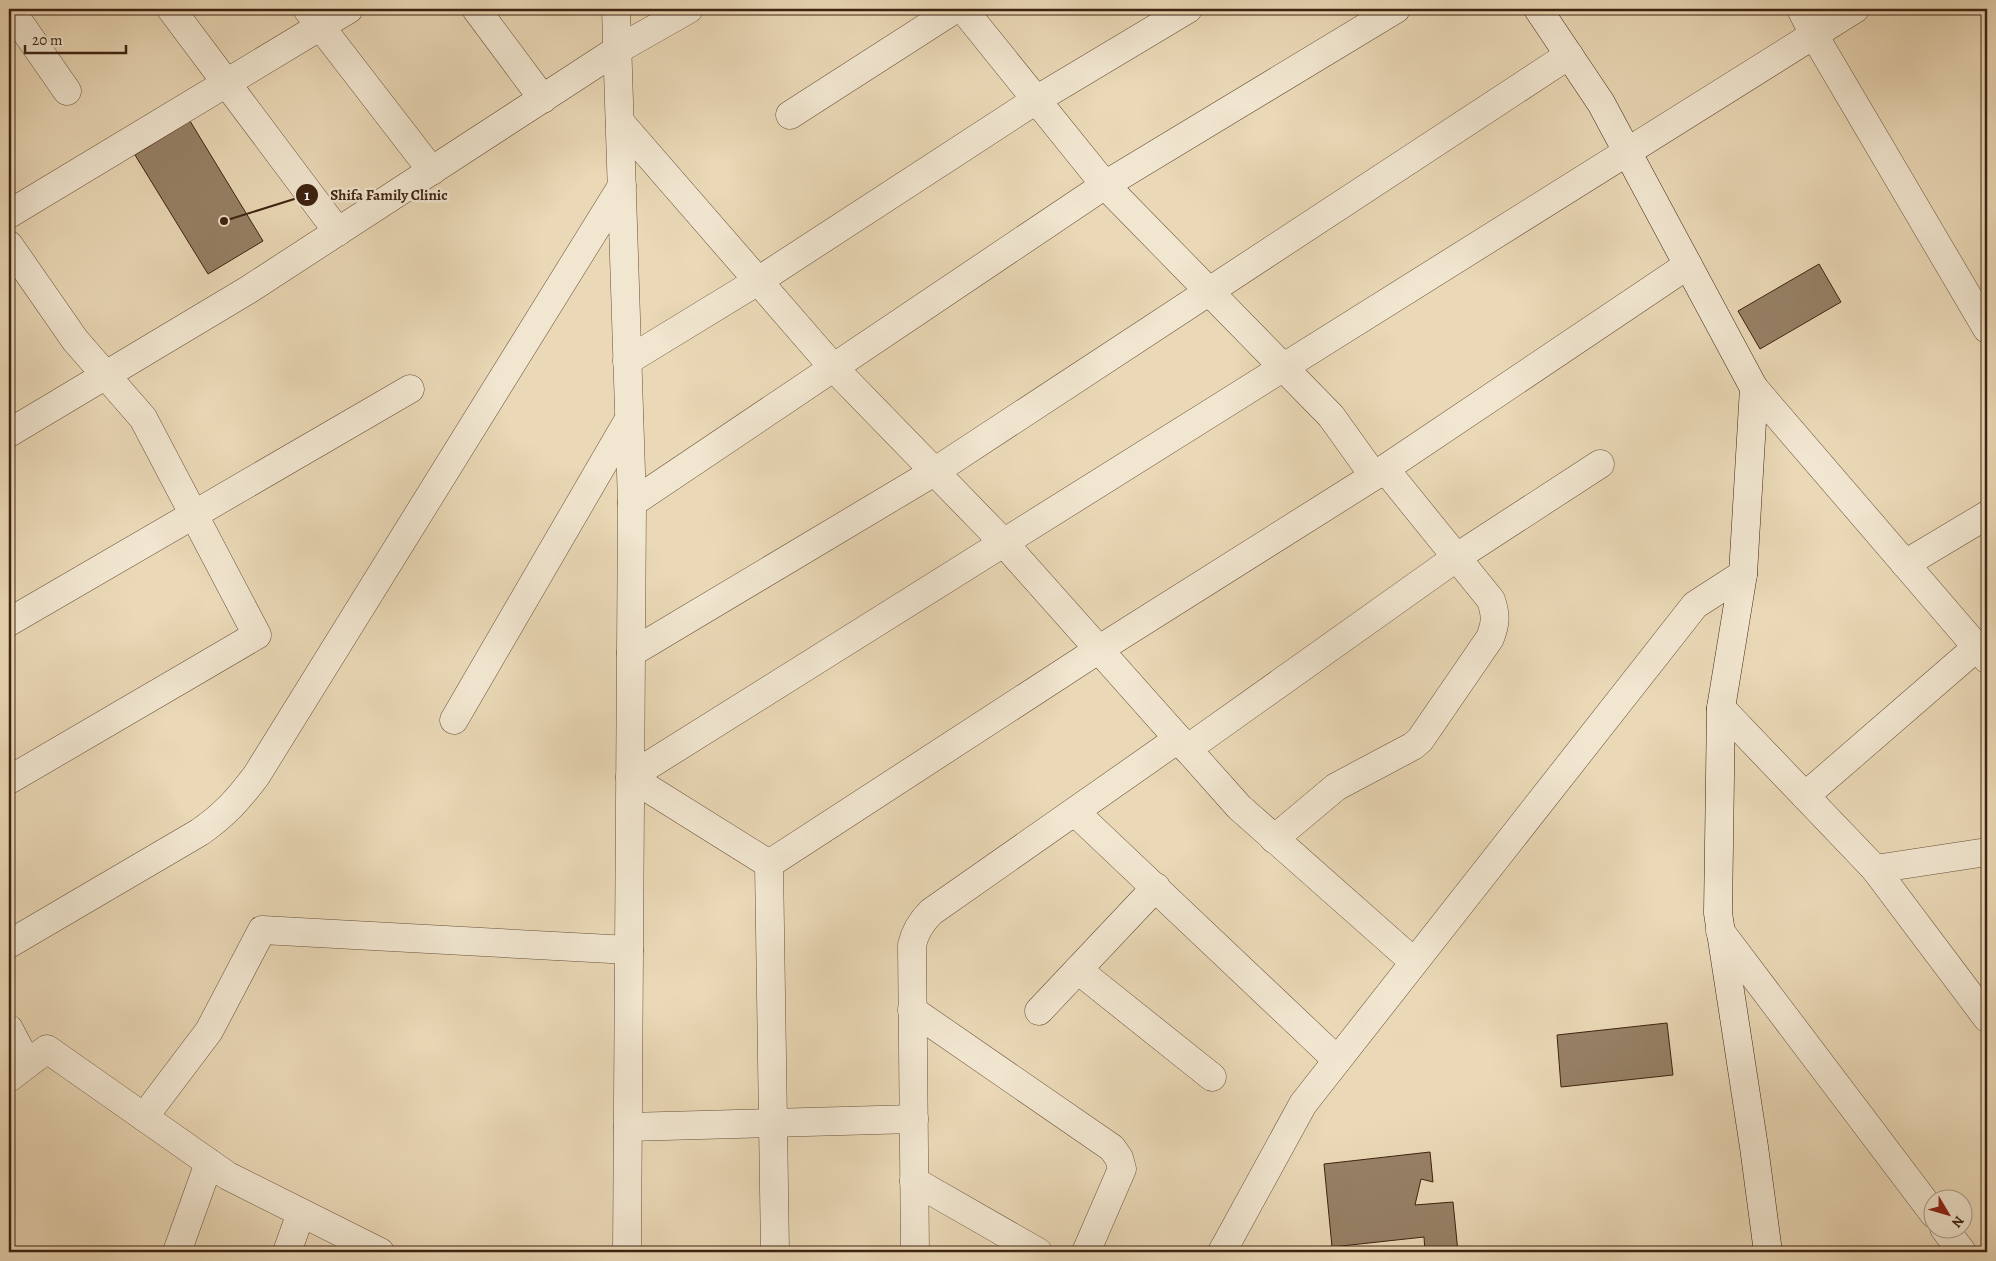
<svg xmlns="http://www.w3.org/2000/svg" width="1996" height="1261" viewBox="0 0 1996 1261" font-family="Alegreya,serif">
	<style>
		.building { fill: #978167; stroke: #3e2311 }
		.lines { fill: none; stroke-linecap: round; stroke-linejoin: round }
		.street-casing { stroke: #69503a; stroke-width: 29 }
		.secondary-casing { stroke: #3e2311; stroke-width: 29 }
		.street { stroke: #f1e6d0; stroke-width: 28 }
		.secondary { stroke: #f1e6d0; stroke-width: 28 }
		.leader { fill: none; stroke: #3e2311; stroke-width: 2 }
		.callout-dot { fill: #3e2311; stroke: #f1e6d0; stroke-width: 2 }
		.mark-label { font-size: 15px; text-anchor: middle; font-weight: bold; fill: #fff }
		.callout-label { font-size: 15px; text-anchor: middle; font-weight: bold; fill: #3e2311; stroke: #f1e6d0; stroke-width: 5; stroke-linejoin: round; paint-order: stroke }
	</style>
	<rect width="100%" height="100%" fill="#ead8b6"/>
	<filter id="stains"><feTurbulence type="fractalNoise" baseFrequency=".004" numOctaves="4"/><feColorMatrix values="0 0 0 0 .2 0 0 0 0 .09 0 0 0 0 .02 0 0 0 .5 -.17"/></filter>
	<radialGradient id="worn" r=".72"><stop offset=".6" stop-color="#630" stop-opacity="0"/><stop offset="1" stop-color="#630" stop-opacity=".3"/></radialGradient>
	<!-- building -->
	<g class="building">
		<path d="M190 121 263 241 208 274 135 155Z"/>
		<path d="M1819 264 1841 302 1760 349 1738 311Z"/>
		<path d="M1667 1023 1673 1075 1561 1087 1557 1035Z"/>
		<path d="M1430 1152 1433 1182 1421 1179 1415 1205 1453 1202 1458 1252H1425L1424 1237 1332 1247 1324 1164Z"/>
	</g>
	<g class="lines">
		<defs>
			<g id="street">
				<path d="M10 9 67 91"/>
				<path d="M171 9 338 232"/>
				<path d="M307 9 432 171"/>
				<path d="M476 9 543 99"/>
				<path d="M616 9 632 503 627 1252"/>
				<path d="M963 9 1105 185 1331 416 1374 476 1098 650 769 864 630 777 1855 9"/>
				<path d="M1801 9 1814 35 1987 329"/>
				<path d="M790 115 955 9"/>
				<path d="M620 122 832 366 1004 543 1239 807 1414 962"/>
				<path d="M9 214 349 9"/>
				<path d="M9 245 75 340 143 418 257 635 9 780"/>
				<path d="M627 361 758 281 1036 100 1188 9"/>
				<path d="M1754 388 1987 659"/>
				<path d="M9 433 248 290 617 50 689 9"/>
				<path d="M1374 476 1688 265"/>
				<path d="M632 503 1105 185 1396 9"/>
				<path d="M1905 564 1987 515"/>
				<path d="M9 622 410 389"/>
				<path d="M631 653 934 472 1569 55"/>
				<path d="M1721 708 1875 869"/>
				<path d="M454 720 629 419"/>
				<path d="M1187 749 1457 557 1600 464"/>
				<path d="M1805 796 1977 647"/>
				<path d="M1075 812 1337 1060"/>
				<path d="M1274 839 1336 787 1413 746 1420 740 1490 638C1496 623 1496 615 1491 600L1385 469"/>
				<path d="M1987 852 1875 869 1987 1018"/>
				<path d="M769 864 775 1252"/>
				<path d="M1720 931 1934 1214"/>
				<path d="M9 944 200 832C224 815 238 800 256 776L622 186"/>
				<path d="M1078 970 1212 1077"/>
				<path d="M912 1010 1112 1148 1119 1158 1122 1169 1086 1252"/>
				<path d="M1039 1011 1156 887"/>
				<path d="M9 1029 27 1063"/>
				<path d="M9 1078 47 1049 228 1176 380 1252"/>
				<path d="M144 1117 209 1031 262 930 629 950"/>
				<path d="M628 1127 914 1119"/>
				<path d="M914 1181 1038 1252"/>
				<path d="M1944 1228 1962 1252"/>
				<path d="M177 1252 209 1163"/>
				<path d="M287 1252 301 1213"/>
				<path d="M915 1252 912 945C915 931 921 922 931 912L1178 739"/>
				<path d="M1222 1252 1303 1104 1695 605 1743 574"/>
			</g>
			<path id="secondary" d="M1538 9 1601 103 1754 388 1743 574 1721 708 1718 913 1754 1147 1768 1252"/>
		</defs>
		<!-- street casing -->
		<use href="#street" class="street-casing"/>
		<!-- secondary casing -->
		<use href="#secondary" class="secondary-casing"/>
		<!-- street -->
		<use href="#street" class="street"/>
		<!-- secondary -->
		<use href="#secondary" class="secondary"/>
	</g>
	<!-- callouts -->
	<path class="leader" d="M224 221L307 195"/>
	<g class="callout-dot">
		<circle cx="224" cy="221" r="5"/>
		<circle cx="307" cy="195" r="12"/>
	</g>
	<g class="mark-label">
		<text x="307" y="200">1</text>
	</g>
	<g class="callout-label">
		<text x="389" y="200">Shifa Family Clinic</text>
	</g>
	<!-- margin -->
	<rect width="1996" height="1261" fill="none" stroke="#ead8b6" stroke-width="30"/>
	<rect x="10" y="10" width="1976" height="1241" fill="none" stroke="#3e2311" stroke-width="2.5"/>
	<rect x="15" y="15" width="1966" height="1231" fill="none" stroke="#3e2311"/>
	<!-- north arrow -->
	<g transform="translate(1948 1214) rotate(128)"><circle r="24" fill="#f1e6d0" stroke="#a99884"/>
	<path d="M0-4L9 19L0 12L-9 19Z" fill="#8f2418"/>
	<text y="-8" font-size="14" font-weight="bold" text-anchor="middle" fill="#3e2311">N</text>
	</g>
	<!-- scale -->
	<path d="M25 45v8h101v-8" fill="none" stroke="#3e2311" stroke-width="2.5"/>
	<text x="32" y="45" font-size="15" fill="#3e2311" stroke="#f1e6d0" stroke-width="4" paint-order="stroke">20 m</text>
	<rect width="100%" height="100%" filter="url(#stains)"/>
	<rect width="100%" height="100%" fill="url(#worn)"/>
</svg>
